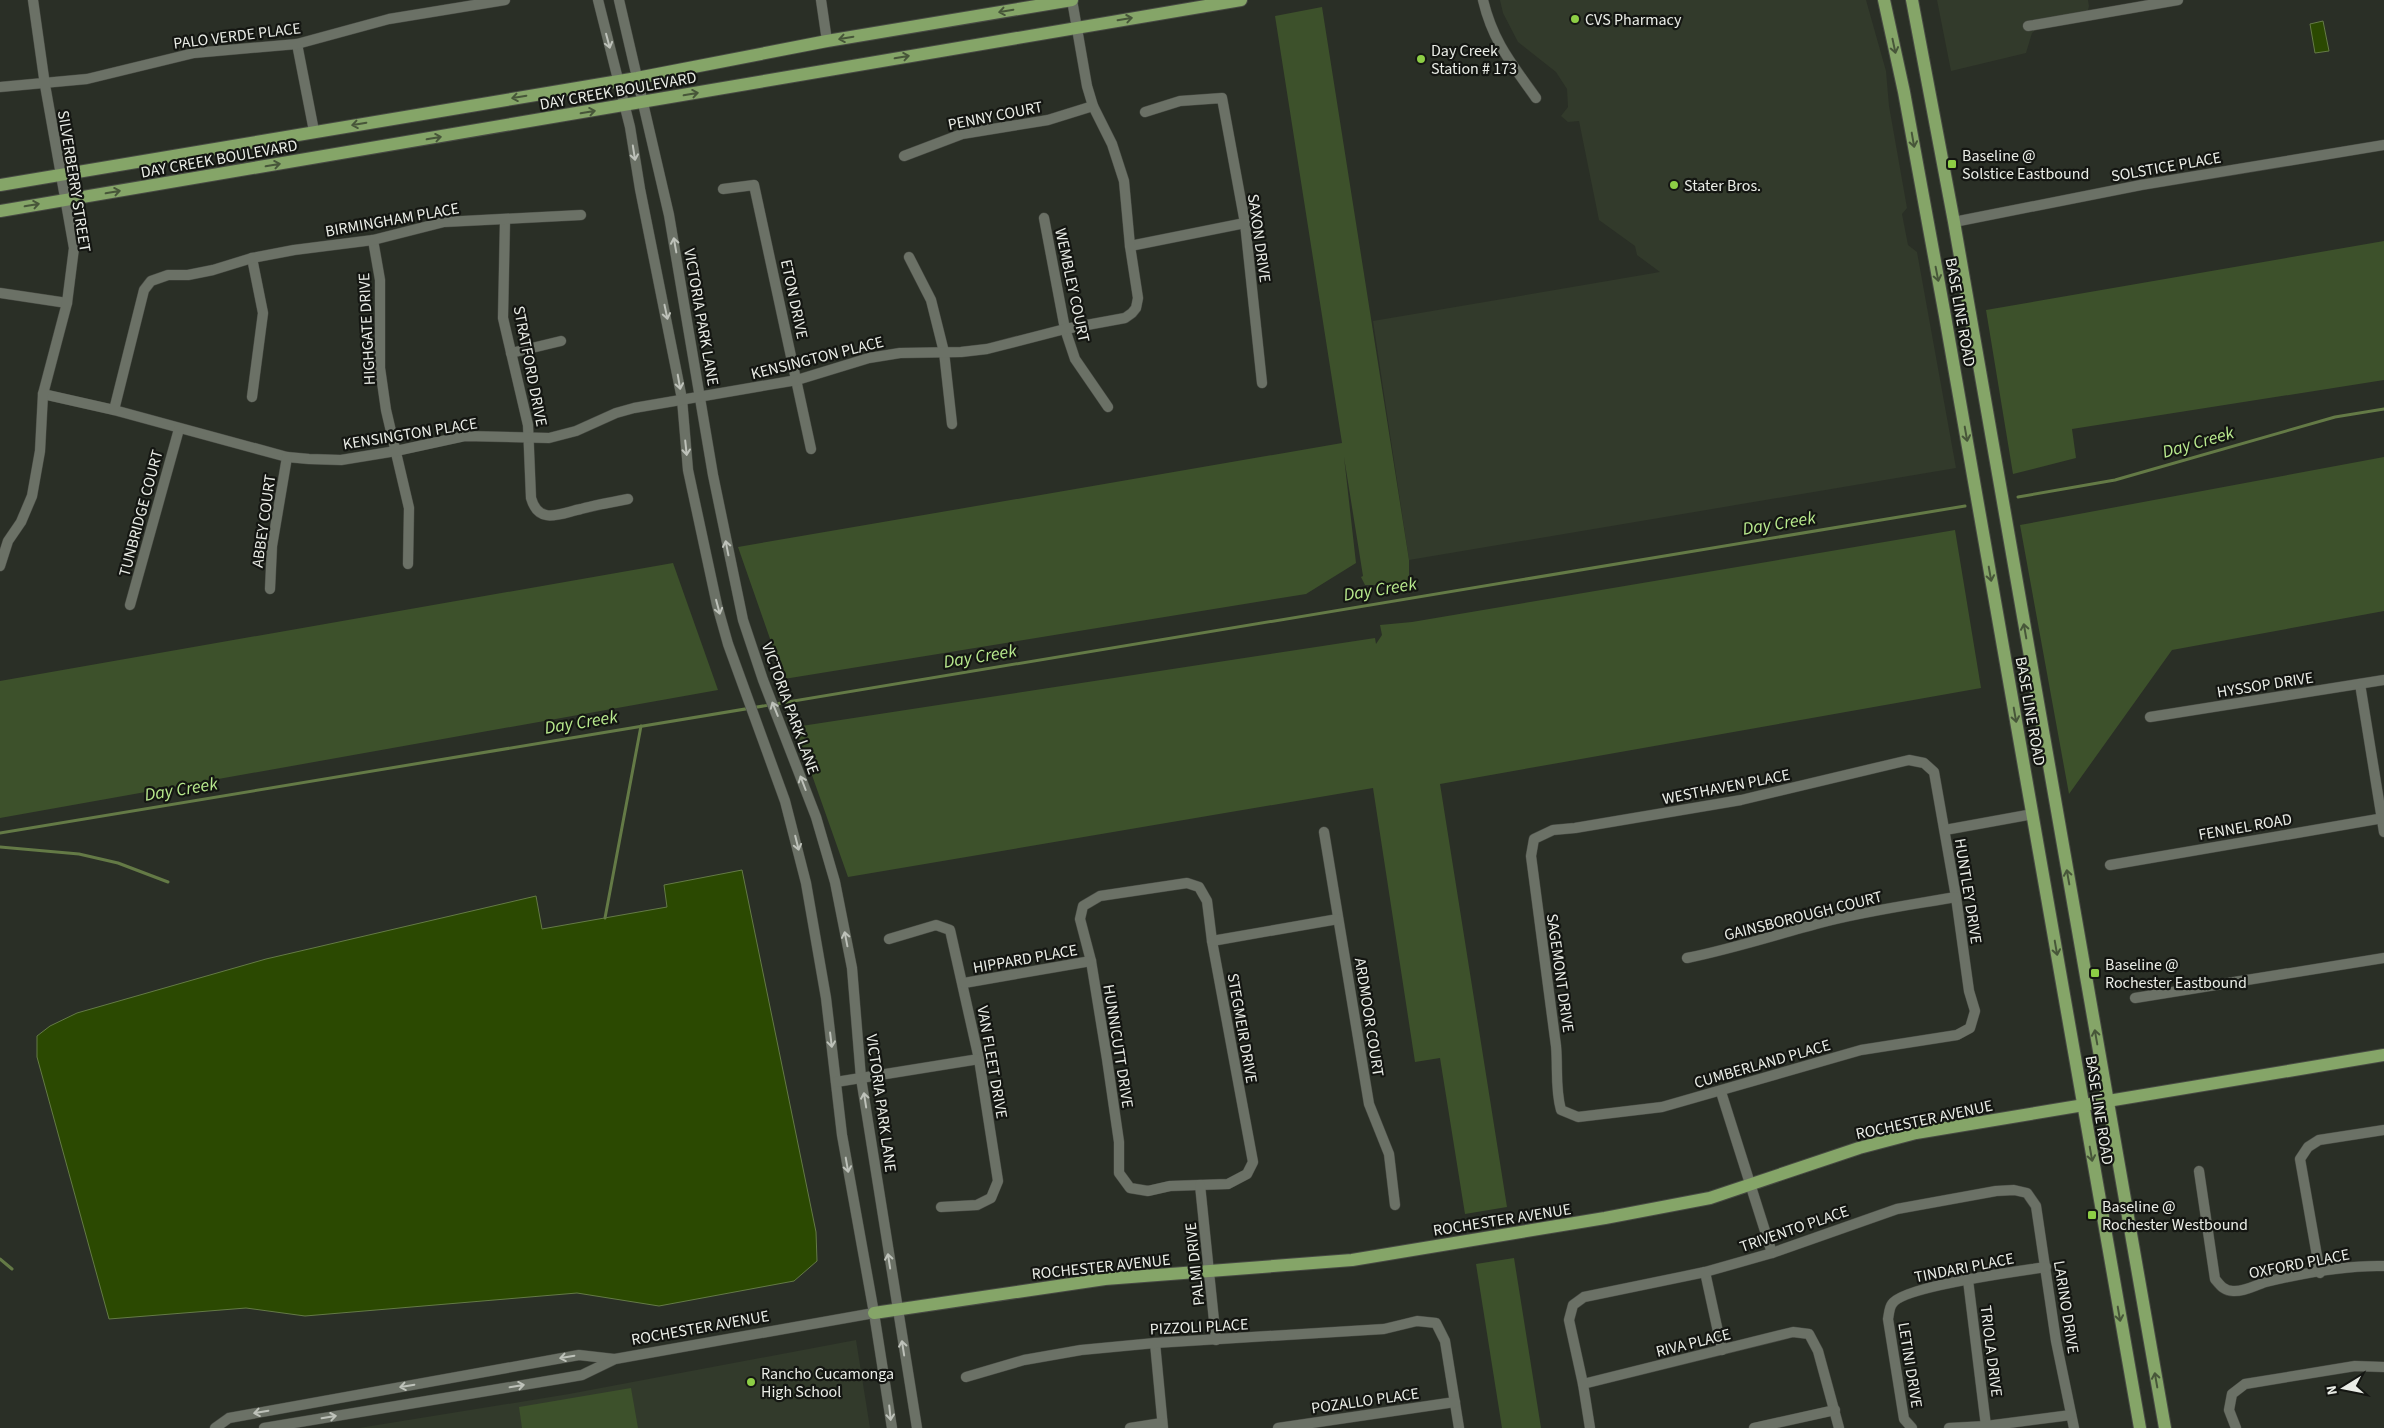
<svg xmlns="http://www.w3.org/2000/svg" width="2384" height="1428" viewBox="0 0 2384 1428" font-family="'Source Sans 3',sans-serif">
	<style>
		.built { fill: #323a2b }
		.green { fill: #3d512b }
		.water { fill: #2b4901; stroke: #647a46 }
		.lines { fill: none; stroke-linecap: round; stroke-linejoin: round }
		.stream { stroke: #647a46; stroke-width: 3 }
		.minor-casing { stroke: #474a43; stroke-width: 11 }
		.major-casing { stroke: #474a43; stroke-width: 14 }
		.minor { stroke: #6b7166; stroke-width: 10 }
		.major { stroke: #85a568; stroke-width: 12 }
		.oneway { stroke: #475639 }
		.oneway2 { stroke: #bec2ba }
		.poi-dot { fill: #8dce45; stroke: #141612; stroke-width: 2 }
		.labels { text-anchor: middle; stroke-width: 4.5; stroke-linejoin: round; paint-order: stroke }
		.poi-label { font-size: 16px; fill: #eaede7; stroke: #141612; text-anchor: start }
		.street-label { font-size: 16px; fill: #eaede7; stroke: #141612 }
		.water-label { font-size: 18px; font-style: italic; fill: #b9ea8e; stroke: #141612 }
	</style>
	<rect width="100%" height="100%" fill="#2a2f26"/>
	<!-- built -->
	<g class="built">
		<path d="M1500 0H1866L1886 71 1889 106 1907 208 1902 214 1908 245 1917 252 1956 468 1409 560 1373 321 1660 272 1637 255 1635 246 1599 220 1579 121 1568 122 1561 116 1568 107 1567 89 1556 72 1518 42 1503 13Z"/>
		<path d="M1937 0H2088L2089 6 2086 20 2037 29 2032 33 2026 53 1951 71Z"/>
		<path d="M856 1340 870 1428H359L569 1394Z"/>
	</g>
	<!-- green -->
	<g class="green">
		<path d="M1322 7 1409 560V581L1387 585H1365L1361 577 1363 576 1344 457 1356 563 1306 594 784 679 738 547 1342 443 1275 16Z"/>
		<path d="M2384 241V380L2072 429 2076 458 2013 474 1986 310Z"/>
		<path d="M2384 457V611L2172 650 2069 794 2020 525Z"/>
		<path d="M1955 530 1981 688 1440 784 1507 1207 1465 1214 1440 1058 1415 1062 1373 788 848 877 795 727 1375 638 1376 644 1382 635 1380 625 1412 622Z"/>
		<path d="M673 563 718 690 0 818V681Z"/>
		<path d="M1514 1258 1541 1428H1502L1476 1264Z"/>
		<path d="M631 1388 638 1428H522L519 1407Z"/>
	</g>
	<!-- water -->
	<g class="water">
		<path d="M2323 21 2329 51 2315 53 2310 24Z"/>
		<path d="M742 870 816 1232 817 1261 794 1281 659 1306 577 1293 305 1316 246 1308 109 1319 37 1057V1036L50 1026 77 1013 266 959 536 896 542 929 667 907 664 885Z"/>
	</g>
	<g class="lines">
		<!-- stream -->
		<g class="stream">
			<path d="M2018 497 2115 480 2335 417 2384 409"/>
			<path d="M0 833 1965 506"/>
			<path d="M0 847 79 854 118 863 168 882"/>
			<path d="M605 918 641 726"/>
			<path d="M0 1259 12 1269"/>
		</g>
		<defs>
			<g id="minor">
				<path d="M598 0 630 127 640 189 682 399 688 470 717 605 728 644 785 801 806 883 826 998 842 1135 874 1313 892 1428"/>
				<path d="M619 0 669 215 713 475 743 620 763 680 816 817 835 882 852 968 861 1078 917 1428"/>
				<path d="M821 0 827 41"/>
				<path d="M1483 0C1493 42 1512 64 1536 98"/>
				<path d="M2028 26 2178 0"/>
				<path d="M297 44 314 131"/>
				<path d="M0 87 87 79 194 53 297 44 389 19 505 0"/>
				<path d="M1145 112 1180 101 1222 98 1245 223 1262 383"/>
				<path d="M904 156 962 134 1048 120 1093 106"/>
				<path d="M723 189 754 185 811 449"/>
				<path d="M1044 218 1065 329 1075 359 1108 407"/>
				<path d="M505 220 503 318 528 425 531 498C539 526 561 513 581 509 596 505 612 502 628 499"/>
				<path d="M1954 222 2141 185 2384 145"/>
				<path d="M373 240 380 280V368L386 410 409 508 408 564"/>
				<path d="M1130 246 1245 223"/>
				<path d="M909 257 931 300 944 352 952 424"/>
				<path d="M252 258 263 313 252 397"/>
				<path d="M0 293 67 303"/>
				<path d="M511 353 561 341"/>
				<path d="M43 394 114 410 287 457 309 459 341 460 396 451 465 436 549 438 576 431 616 413 634 408 797 380 869 358 900 353 961 352 987 349 1065 329 1125 318 1132 313 1136 308 1138 298 1130 246 1124 181 1112 144 1093 106 1087 86 1072 0"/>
				<path d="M114 410 144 290 151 281 168 275H188L213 270 252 258 294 250 373 240 444 222 581 215"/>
				<path d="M0 566 8 541 21 522 32 496 40 451 43 394 67 303 74 248 45 85 33 0"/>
				<path d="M270 589 272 546 287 457"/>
				<path d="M130 605 179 429"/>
				<path d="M2360 684 2384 832"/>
				<path d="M2150 717 2384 680"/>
				<path d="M1909 760 1924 763 1934 772 1956 897 1969 991 1975 1011 1970 1028 1957 1035 1861 1050 1662 1107 1578 1117 1561 1110C1555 1089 1558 1068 1556 1046L1531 856 1534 839 1553 830 1575 828 1741 800Z"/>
				<path d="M1945 830 2033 814"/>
				<path d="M1324 832 1369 1104 1389 1154 1395 1205"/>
				<path d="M2110 865 2384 818"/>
				<path d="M1187 883 1199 887 1207 901 1212 941 1253 1162 1247 1174 1228 1184 1170 1186 1148 1191 1130 1188 1119 1173V1142L1107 1059 1091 961 1080 919 1083 906 1100 896Z"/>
				<path d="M889 939 936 925 950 930 979 1059 998 1181 991 1198 977 1205 941 1207"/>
				<path d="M1212 941 1338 919"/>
				<path d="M1687 958C1732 949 1775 935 1820 923 1865 911 1910 905 1956 897"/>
				<path d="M964 983 1091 961"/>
				<path d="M2135 998 2384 958"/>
				<path d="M836 1082 979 1059"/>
				<path d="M1721 1092 1772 1253"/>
				<path d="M2199 1171 2215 1279C2220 1285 2224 1291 2233 1291 2245 1292 2255 1285 2266 1282 2303 1273 2346 1265 2384 1266"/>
				<path d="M1200 1185 1216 1340"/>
				<path d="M1705 1272 1722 1350"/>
				<path d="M2320 1273 2300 1159 2308 1147 2319 1140 2384 1130"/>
				<path d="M1968 1280 1986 1426"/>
				<path d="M1155 1343 1163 1428"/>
				<path d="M966 1377 1024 1360 1081 1350 1155 1343 1384 1329 1417 1321 1436 1323 1445 1341 1459 1428"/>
				<path d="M1583 1384 1793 1332 1809 1334 1818 1351 1839 1428"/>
				<path d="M215 1428 229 1418 579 1355 614 1359"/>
				<path d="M264 1428 559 1379 582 1375 615 1359 874 1313"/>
				<path d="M1130 1428 1162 1423"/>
				<path d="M1278 1428 1455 1402"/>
				<path d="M1590 1428 1583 1384 1569 1320 1573 1305 1584 1297 1705 1272 1772 1253 1897 1209 1996 1191 2014 1190 2027 1193 2036 1206 2056 1341 2074 1428"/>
				<path d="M1754 1428 1835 1410"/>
				<path d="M1912 1428 1904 1419 1888 1319C1889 1315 1889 1308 1892 1304 1902 1286 2021 1271 2046 1267"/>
				<path d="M1949 1428 1986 1426 2071 1415"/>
				<path d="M2236 1428 2229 1410 2232 1394 2245 1384 2355 1366 2384 1367"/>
			</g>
			<g id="major">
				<path d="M1884 0 1904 92 1945 316 2140 1428"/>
				<path d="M1912 0 1954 222 2165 1428"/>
				<path d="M0 185 637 78 827 41 1072 0"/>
				<path d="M0 211 1241 0"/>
				<path d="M874 1313 1105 1279 1352 1260 1605 1218 1710 1198 1859 1148 1916 1133 2384 1055"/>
			</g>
		</defs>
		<!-- minor casing -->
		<use href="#minor" class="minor-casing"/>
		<!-- major casing -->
		<use href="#major" class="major-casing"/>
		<!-- minor -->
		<use href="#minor" class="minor"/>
		<!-- major -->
		<use href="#major" class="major"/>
	</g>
	<!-- one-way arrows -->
	<defs><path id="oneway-shaft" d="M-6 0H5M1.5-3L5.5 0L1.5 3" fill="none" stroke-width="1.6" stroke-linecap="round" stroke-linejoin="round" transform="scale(1.25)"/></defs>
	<g class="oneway">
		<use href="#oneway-shaft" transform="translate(1006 11) rotate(170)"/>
		<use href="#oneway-shaft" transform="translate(1125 19) rotate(-9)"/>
		<use href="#oneway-shaft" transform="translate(846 38) rotate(170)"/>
		<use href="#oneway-shaft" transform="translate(1894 46) rotate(78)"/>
		<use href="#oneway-shaft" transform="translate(902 57) rotate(-10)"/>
		<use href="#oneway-shaft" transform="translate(691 94) rotate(-10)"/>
		<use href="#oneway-shaft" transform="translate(519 97) rotate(170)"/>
		<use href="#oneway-shaft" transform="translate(588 112) rotate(-10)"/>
		<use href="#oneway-shaft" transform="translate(359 124) rotate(170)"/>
		<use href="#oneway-shaft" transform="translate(434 138) rotate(-10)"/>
		<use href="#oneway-shaft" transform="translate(1913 140) rotate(80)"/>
		<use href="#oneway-shaft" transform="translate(273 165) rotate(-10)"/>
		<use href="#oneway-shaft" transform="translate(113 192) rotate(-10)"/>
		<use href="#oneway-shaft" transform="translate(32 205) rotate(-10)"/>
		<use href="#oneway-shaft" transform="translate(1937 274) rotate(79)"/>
		<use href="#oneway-shaft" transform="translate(1966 434) rotate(80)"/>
		<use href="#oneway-shaft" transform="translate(1990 574) rotate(80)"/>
		<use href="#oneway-shaft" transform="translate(2025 631) rotate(-100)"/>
		<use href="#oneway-shaft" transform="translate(2015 715) rotate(80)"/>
		<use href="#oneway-shaft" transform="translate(2068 877) rotate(-100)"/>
		<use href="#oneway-shaft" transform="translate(2056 948) rotate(80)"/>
		<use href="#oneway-shaft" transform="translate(2096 1037) rotate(-100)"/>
		<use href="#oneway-shaft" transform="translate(2091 1154) rotate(80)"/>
		<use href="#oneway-shaft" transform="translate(2119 1314) rotate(80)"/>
		<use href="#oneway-shaft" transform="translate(2156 1380) rotate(-100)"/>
	</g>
	<g class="oneway2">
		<use href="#oneway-shaft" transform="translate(608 41) rotate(75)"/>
		<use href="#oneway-shaft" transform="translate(634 153) rotate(81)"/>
		<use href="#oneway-shaft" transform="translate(675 245) rotate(-100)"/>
		<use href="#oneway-shaft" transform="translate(666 312) rotate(78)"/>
		<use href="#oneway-shaft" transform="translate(679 382) rotate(80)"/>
		<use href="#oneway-shaft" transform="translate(686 448) rotate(84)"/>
		<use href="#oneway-shaft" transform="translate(727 548) rotate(-101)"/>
		<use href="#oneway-shaft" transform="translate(718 607) rotate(75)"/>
		<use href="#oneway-shaft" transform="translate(775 709) rotate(-112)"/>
		<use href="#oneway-shaft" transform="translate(803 783) rotate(-111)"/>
		<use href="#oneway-shaft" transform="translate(797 843) rotate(76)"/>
		<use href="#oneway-shaft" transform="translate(846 939) rotate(-101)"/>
		<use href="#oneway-shaft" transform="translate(831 1040) rotate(83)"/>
		<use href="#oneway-shaft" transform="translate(865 1100) rotate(-99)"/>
		<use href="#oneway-shaft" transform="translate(847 1165) rotate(80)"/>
		<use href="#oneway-shaft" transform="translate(889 1261) rotate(-99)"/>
		<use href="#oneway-shaft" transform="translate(903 1348) rotate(-99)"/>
		<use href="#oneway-shaft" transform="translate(567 1357) rotate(170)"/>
		<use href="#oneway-shaft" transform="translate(407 1386) rotate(170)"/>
		<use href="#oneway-shaft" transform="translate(517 1386) rotate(-10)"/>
		<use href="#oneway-shaft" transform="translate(261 1412) rotate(170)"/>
		<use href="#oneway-shaft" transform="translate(890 1413) rotate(84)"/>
		<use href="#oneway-shaft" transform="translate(329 1417) rotate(-9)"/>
	</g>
	<!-- markers -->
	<g class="poi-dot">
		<circle cx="1575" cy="19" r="5"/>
		<circle cx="1421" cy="59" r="5"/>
		<rect x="1947" y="159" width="10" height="10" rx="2.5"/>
		<circle cx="1674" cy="185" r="5"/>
		<rect x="2090" y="968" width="10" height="10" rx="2.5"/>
		<rect x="2087" y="1210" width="10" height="10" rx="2.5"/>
		<circle cx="751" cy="1382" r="5"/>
	</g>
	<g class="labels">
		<!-- poi labels -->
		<g class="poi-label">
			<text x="1585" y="25">CVS Pharmacy</text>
			<text x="1431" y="56">Day Creek<tspan x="1431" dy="18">Station # 173</tspan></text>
			<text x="1962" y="161">Baseline @<tspan x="1962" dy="18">Solstice Eastbound</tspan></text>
			<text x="1684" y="191">Stater Bros.</text>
			<text x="2105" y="970">Baseline @<tspan x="2105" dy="18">Rochester Eastbound</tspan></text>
			<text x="2102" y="1212">Baseline @<tspan x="2102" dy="18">Rochester Westbound</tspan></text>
			<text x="761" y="1379">Rancho Cucamonga<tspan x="761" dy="18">High School</tspan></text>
		</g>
		<!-- street labels -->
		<g class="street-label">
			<text transform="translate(237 35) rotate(-7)" y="6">PALO VERDE PLACE</text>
			<text transform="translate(618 90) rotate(-10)" y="6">DAY CREEK BOULEVARD</text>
			<text transform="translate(995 115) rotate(-11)" y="6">PENNY COURT</text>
			<text transform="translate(219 158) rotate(-10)" y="6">DAY CREEK BOULEVARD</text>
			<text transform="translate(2166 166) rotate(-10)" y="6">SOLSTICE PLACE</text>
			<text transform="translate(75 181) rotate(81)" y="6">SILVERBERRY STREET</text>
			<text transform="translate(392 219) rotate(-10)" y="6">BIRMINGHAM PLACE</text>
			<text transform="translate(1260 238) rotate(82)" y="6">SAXON DRIVE</text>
			<text transform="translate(1073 285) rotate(78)" y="6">WEMBLEY COURT</text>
			<text transform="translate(795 299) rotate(78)" y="6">ETON DRIVE</text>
			<text transform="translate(1961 312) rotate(80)" y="6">BASE LINE ROAD</text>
			<text transform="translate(702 317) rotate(80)" y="6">VICTORIA PARK LANE</text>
			<text transform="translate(366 329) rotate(-93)" y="6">HIGHGATE DRIVE</text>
			<text transform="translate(817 357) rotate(-14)" y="6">KENSINGTON PLACE</text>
			<text transform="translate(531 366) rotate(79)" y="6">STRATFORD DRIVE</text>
			<text transform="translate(410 433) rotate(-9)" y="6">KENSINGTON PLACE</text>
			<text transform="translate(140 513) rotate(-75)" y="6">TUNBRIDGE COURT</text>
			<text transform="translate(263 521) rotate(-82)" y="6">ABBEY COURT</text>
			<text transform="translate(2265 684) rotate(-9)" y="6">HYSSOP DRIVE</text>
			<text transform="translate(791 708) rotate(70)" y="6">VICTORIA PARK LANE</text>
			<text transform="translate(2031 711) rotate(80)" y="6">BASE LINE ROAD</text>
			<text transform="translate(1726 786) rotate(-11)" y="6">WESTHAVEN PLACE</text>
			<text transform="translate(2245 826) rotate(-10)" y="6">FENNEL ROAD</text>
			<text transform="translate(1969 891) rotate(81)" y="6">HUNTLEY DRIVE</text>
			<text transform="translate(1803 915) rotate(-14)" y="6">GAINSBOROUGH COURT</text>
			<text transform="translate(1025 958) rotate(-10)" y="6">HIPPARD PLACE</text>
			<text transform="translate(1561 973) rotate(82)" y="6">SAGEMONT DRIVE</text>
			<text transform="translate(1370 1017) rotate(81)" y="6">ARDMOOR COURT</text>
			<text transform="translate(1243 1028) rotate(80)" y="6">STEGMEIR DRIVE</text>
			<text transform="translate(1119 1046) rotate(81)" y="6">HUNNICUTT DRIVE</text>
			<text transform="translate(993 1062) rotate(80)" y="6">VAN FLEET DRIVE</text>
			<text transform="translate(1762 1063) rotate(-16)" y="6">CUMBERLAND PLACE</text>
			<text transform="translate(882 1103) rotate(82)" y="6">VICTORIA PARK LANE</text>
			<text transform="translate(2100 1110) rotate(81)" y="6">BASE LINE ROAD</text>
			<text transform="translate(1924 1119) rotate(-12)" y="6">ROCHESTER AVENUE</text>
			<text transform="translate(1502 1219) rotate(-9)" y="6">ROCHESTER AVENUE</text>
			<text transform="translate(1794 1228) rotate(-19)" y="6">TRIVENTO PLACE</text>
			<text transform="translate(2299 1263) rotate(-11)" y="6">OXFORD PLACE</text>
			<text transform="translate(1194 1264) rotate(-96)" y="6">PALMI DRIVE</text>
			<text transform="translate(1101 1266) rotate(-6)" y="6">ROCHESTER AVENUE</text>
			<text transform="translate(1964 1267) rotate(-11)" y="6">TINDARI PLACE</text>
			<text transform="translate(2067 1307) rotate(81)" y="6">LARINO DRIVE</text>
			<text transform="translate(1199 1326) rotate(-3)" y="6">PIZZOLI PLACE</text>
			<text transform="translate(700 1327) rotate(-10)" y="6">ROCHESTER AVENUE</text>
			<text transform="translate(1693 1342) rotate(-14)" y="6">RIVA PLACE</text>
			<text transform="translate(1992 1351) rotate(83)" y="6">TRIOLA DRIVE</text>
			<text transform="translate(1911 1365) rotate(81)" y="6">LETINI DRIVE</text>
			<text transform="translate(1365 1400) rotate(-8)" y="6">POZALLO PLACE</text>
		</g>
		<!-- water labels -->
		<g class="water-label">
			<text transform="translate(2198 442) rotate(-16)" y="6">Day Creek</text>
			<text transform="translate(1779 523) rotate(-9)" y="6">Day Creek</text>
			<text transform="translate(1380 589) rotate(-9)" y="6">Day Creek</text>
			<text transform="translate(980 656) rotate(-9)" y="6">Day Creek</text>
			<text transform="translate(581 722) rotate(-9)" y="6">Day Creek</text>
			<text transform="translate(181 789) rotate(-9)" y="6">Day Creek</text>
		</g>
	</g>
	<!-- north arrow -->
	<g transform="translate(2344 1388) rotate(260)" stroke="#141612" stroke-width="4" paint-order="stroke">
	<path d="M0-4L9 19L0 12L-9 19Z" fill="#eaede7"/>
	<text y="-8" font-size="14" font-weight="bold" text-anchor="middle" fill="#eaede7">N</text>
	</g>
</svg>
